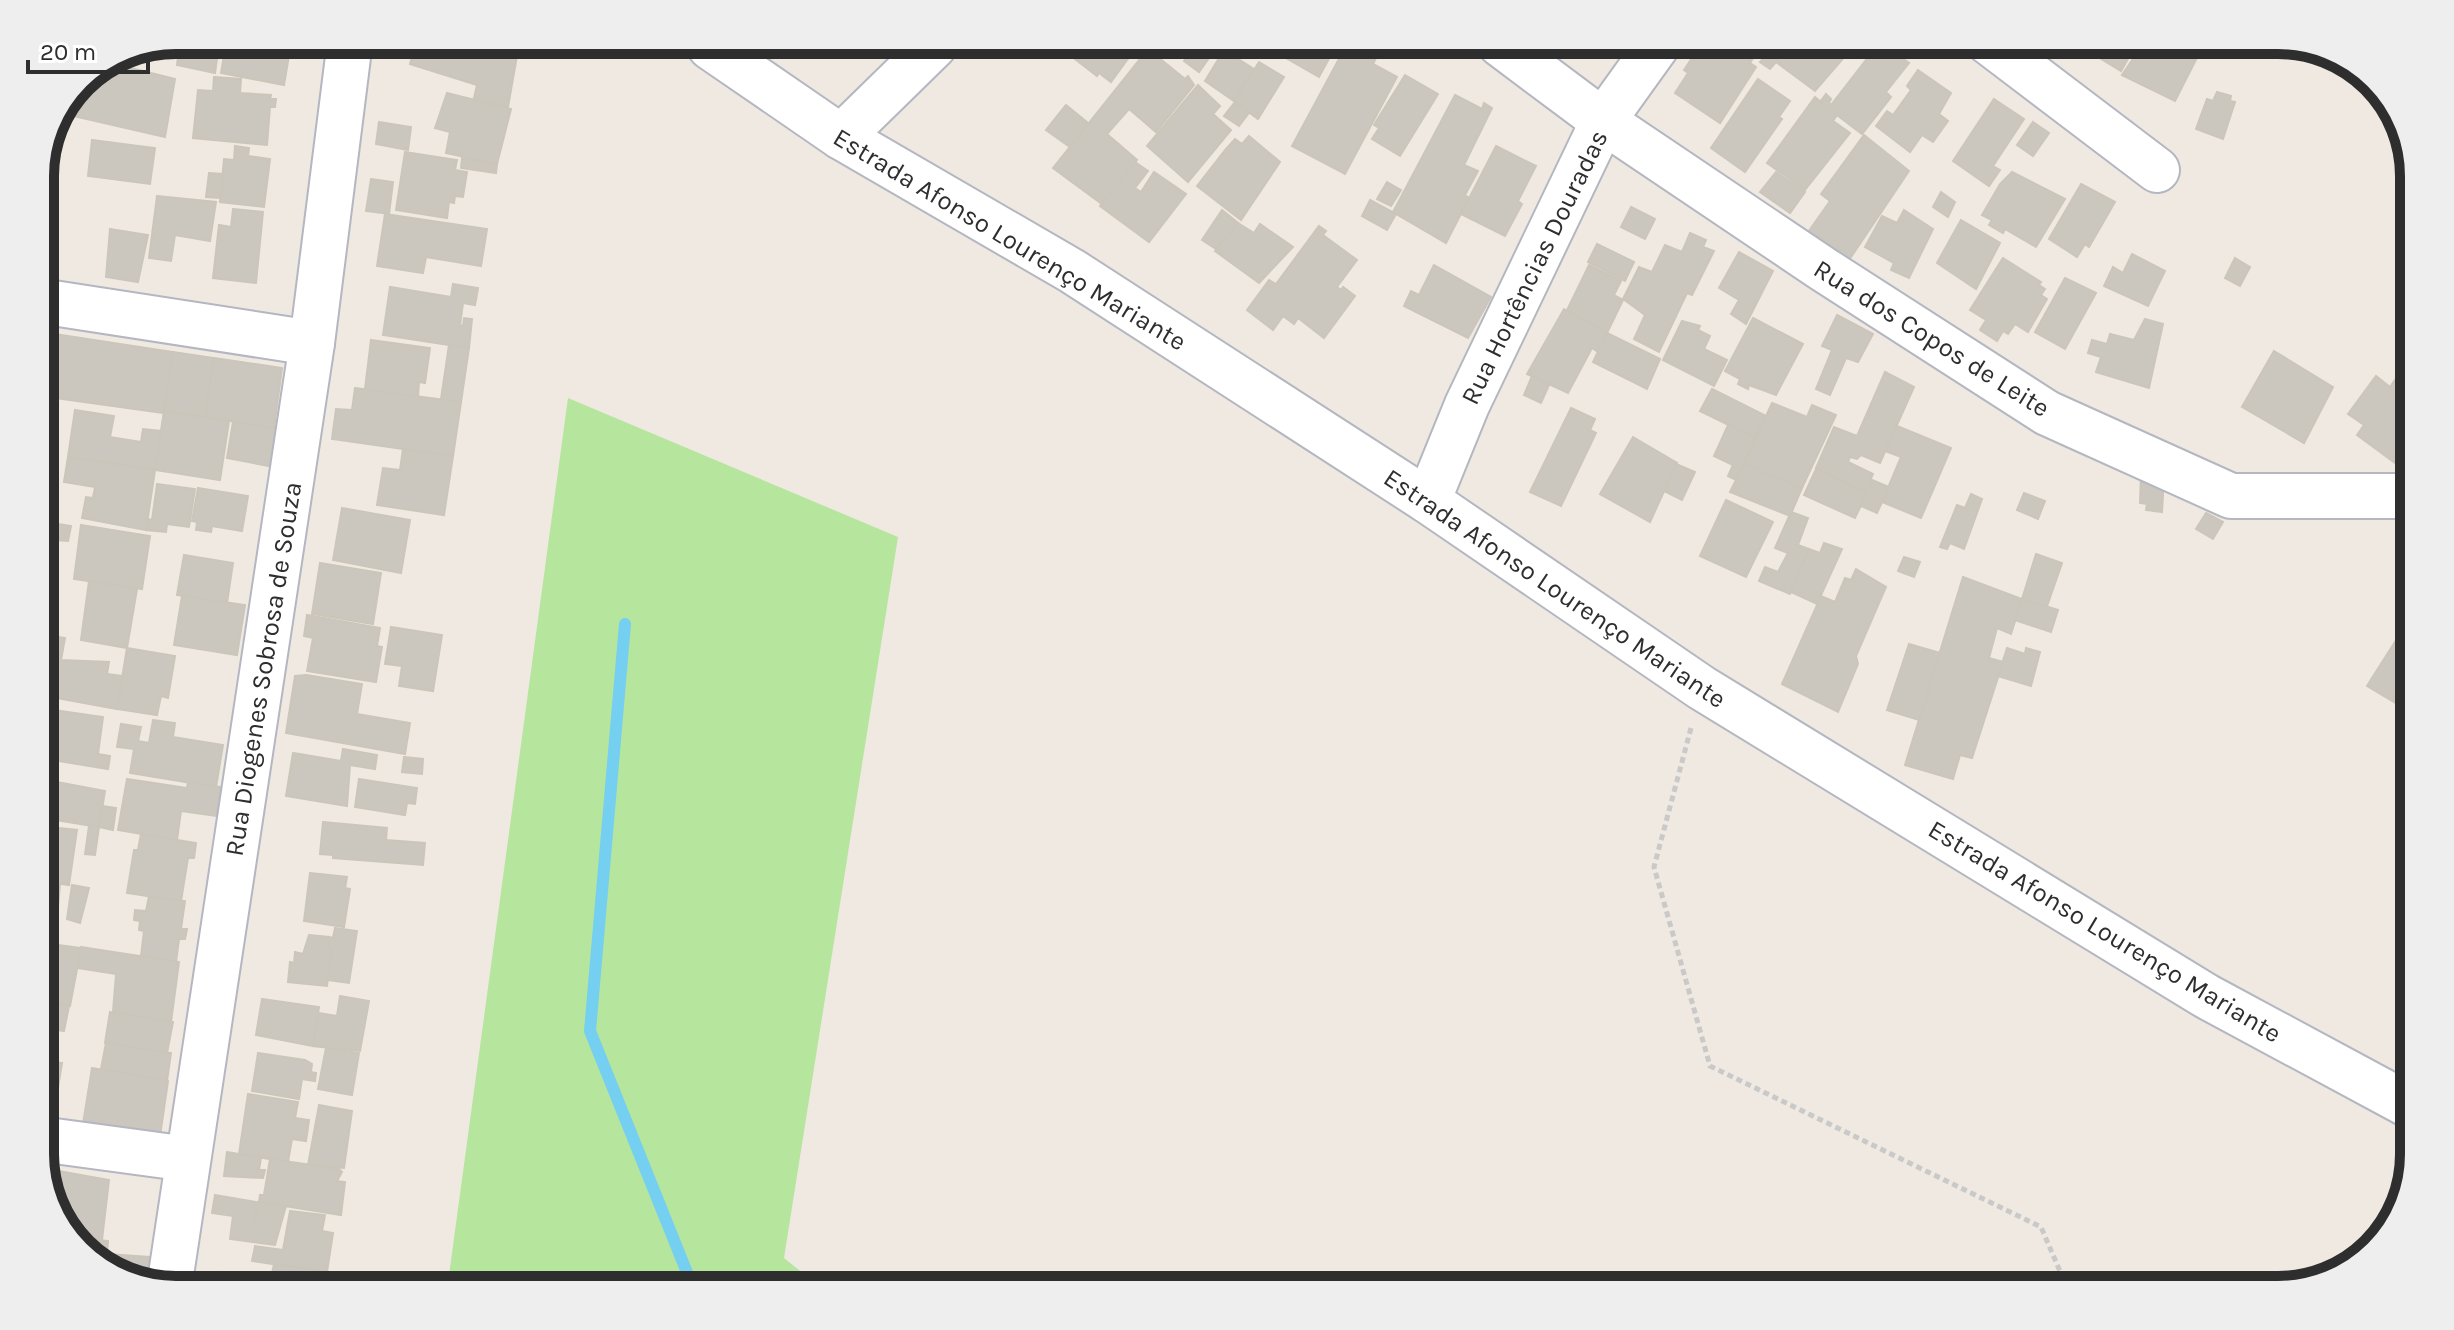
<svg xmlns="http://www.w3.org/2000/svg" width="2454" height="1330" viewBox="0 0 2454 1330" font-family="Karla,sans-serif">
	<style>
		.green { fill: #b6e59e }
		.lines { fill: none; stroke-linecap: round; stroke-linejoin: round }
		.stream { stroke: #75cff0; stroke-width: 12 }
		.building { fill: #cbc7bf; stroke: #cbc5ba; stroke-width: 2 }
		.street-casing { stroke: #b4b7c1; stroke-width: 48 }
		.secondary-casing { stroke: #b4b7c1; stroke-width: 48 }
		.path { stroke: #c9c9c9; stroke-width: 5; stroke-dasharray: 6 4; stroke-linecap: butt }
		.street { stroke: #fff; stroke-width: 44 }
		.secondary { stroke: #fff; stroke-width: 44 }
		.labels { text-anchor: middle; stroke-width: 6; stroke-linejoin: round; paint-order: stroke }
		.street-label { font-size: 26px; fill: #2e2e2e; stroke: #fff }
		.rim { fill: none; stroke: #2e2e2e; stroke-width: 10 }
	</style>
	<rect width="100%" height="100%" fill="#efe9e1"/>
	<!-- green -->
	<path class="green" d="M568 398 898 537 784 1258 824 1290H447Z"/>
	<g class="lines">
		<!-- stream -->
		<path class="stream" d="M625 624 590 1031 694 1290"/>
	</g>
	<!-- building -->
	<g class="building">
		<path d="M2196 40H2206L2175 101 2122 75 2145 41H2167L2189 53Z"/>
		<path d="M2052 41H2072L2067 50Z"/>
		<path d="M2072 41H2138L2121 71Z"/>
		<path d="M1777 42H1849L1854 46 1815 91 1776 62 1770 69 1760 62Z"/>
		<path d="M1880 42 1909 63 1886 92 1891 97 1862 134 1820 102 1826 94 1831 99 1829 103 1831 105Z"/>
		<path d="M1576 43H1601L1593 55Z"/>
		<path d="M1702 43H1729L1753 58 1750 63 1756 67 1720 123 1675 93 1688 73 1684 70Z"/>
		<path d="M1337 44 1319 77 1277 53 1282 45Z"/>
		<path d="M1347 44H1383L1373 64 1397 77 1345 174 1292 146Z"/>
		<path d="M1138 45 1111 82 1099 73 1097 76 1058 46Z"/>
		<path d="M1195 45 1216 48 1199 72 1184 61Z"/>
		<path d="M494 48 517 56 508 107 474 98 477 85 410 64 414 49Z"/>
		<path d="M290 49 284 85 221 73 225 50Z"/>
		<path d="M1148 49 1185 79 1188 76 1194 85 1156 132 1129 109 1107 134 1137 160 1102 204 1053 168Z"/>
		<path d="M179 50 218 52 215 73 177 65Z"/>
		<path d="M1224 50 1254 69 1234 101 1205 81Z"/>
		<path d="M107 62 175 79 165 137 65 114 80 80Z"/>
		<path d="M1259 62 1284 77 1258 119 1234 101Z"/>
		<path d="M1918 70 1951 93 1939 114 1948 121 1933 142 1922 135 1910 152 1876 126 1887 111 1893 115 1911 90 1907 86Z"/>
		<path d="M1405 75 1438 94 1400 156 1372 139 1379 128 1374 125Z"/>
		<path d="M214 77 241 79 240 93 271 95 270 99H276L275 107H270L267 145 193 138 198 90 213 91Z"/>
		<path d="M1758 79 1790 101 1779 117 1782 119 1745 172 1711 148Z"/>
		<path d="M1198 85 1220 106 1213 114 1231 130 1188 182 1147 146Z"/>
		<path d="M2217 92 2231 96 2230 101 2235 102 2223 139 2196 129 2207 99 2213 101Z"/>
		<path d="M447 93 511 109 497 164 446 153 450 132 435 128Z"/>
		<path d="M1455 95 1482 109 1484 103 1492 108 1464 165 1478 171 1465 195 1469 198 1446 243 1393 212Z"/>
		<path d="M1815 97 1837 115 1833 121 1850 133 1805 190 1767 163Z"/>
		<path d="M1994 99 2024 119 1993 166 2000 170 1989 186 1953 161Z"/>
		<path d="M1235 102 1249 113 1239 126 1224 116Z"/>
		<path d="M1066 105 1088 123 1070 147 1046 130Z"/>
		<path d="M379 122 411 127 408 150 376 144Z"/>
		<path d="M2033 122 2049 133 2033 156 2017 145Z"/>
		<path d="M1864 135 1909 171 1847 263 1804 238 1830 201 1821 194Z"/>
		<path d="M1249 136 1280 162 1241 220 1197 186 1226 149 1235 139 1242 144Z"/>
		<path d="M92 140 155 148 150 184 88 176Z"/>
		<path d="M235 146 249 148 248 156 270 159 264 207 220 202 224 159 234 160Z"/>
		<path d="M1496 146 1536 166 1518 201 1522 204 1505 236 1461 214Z"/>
		<path d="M405 152 457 160 455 170 467 172 463 197 455 196 454 203 449 202 447 218 396 210Z"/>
		<path d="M462 158 497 164 496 173 461 168Z"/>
		<path d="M1135 162 1148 171 1135 188 1141 192 1154 172 1186 194 1149 242 1100 206Z"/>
		<path d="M1776 172 1805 192 1790 213 1760 192Z"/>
		<path d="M2012 172 2065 199 2036 247 2005 229 2003 233 1989 225 1992 220 1982 215 2000 184Z"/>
		<path d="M209 173 223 174 220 198 206 197Z"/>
		<path d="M371 179 393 182 389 214 366 211Z"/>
		<path d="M1387 182 1401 190 1391 206 1377 199Z"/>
		<path d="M2081 184 2115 202 2089 247 2085 244 2077 257 2049 239Z"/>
		<path d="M1941 192 1955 202 1948 217 1933 207Z"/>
		<path d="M157 196 216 202 210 241 175 235 171 261 149 258Z"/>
		<path d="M1370 200 1396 214 1387 230 1362 216Z"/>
		<path d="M1631 207 1655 219 1645 239 1621 227Z"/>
		<path d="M233 209 263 212 256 283 213 278 219 225 231 227Z"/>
		<path d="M1222 210 1238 223 1216 249 1202 240Z"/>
		<path d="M1904 210 1933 229 1909 278 1891 270 1894 263 1865 247 1882 216 1897 223Z"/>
		<path d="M385 214 487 229 481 266 426 257 423 273 377 266Z"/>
		<path d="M1961 220 2000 243 1976 289 1937 263Z"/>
		<path d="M1238 223 1254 233 1260 224 1293 247 1259 283 1215 251Z"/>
		<path d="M1319 226 1326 231 1323 235 1357 260 1337 287 1341 290 1343 287 1355 296 1324 338 1298 318 1294 324 1283 316 1273 330 1247 310 1269 280 1276 284Z"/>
		<path d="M110 229 148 235 138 282 106 277Z"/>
		<path d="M1690 233 1706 240 1703 247 1714 251 1692 295 1687 293 1659 352 1634 339 1645 315 1623 299 1639 267 1652 272 1665 245 1682 252Z"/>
		<path d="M1597 244 1634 262 1625 281 1588 262Z"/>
		<path d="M1739 252 1773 271 1746 324 1731 314 1739 300 1719 288Z"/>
		<path d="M2132 254 2165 271 2148 306 2104 286 2113 267 2123 273Z"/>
		<path d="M2003 258 2041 282 2039 285 2045 289 2041 295 2047 299 2028 332 2015 324 2008 334 2003 331 1997 341 1980 330 1986 320 1970 310Z"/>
		<path d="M2235 258 2250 267 2240 286 2225 278Z"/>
		<path d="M1434 265 1491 297 1468 338 1404 306 1411 291 1419 295Z"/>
		<path d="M1589 265 1621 281 1614 295 1623 300 1607 333 1567 310Z"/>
		<path d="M2065 278 2096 293 2065 349 2035 332Z"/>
		<path d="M453 284 478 288 475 305 463 303 460 325 463 326 464 318 472 319 469 348 383 335 390 287 451 297Z"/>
		<path d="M1564 309 1607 333 1598 352 1592 348 1568 393 1527 374Z"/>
		<path d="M1837 315 1873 334 1858 362 1846 358 1830 395 1816 389 1832 350 1822 346Z"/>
		<path d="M1753 318 1803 344 1776 395 1749 385 1748 389 1738 384 1740 379 1725 371Z"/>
		<path d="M2145 319 2163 324 2149 388 2096 372 2101 357 2088 353 2092 340 2107 344 2110 334 2134 340Z"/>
		<path d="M1682 321 1700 326 1698 330 1710 336 1704 349 1727 360 1714 386 1663 360Z"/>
		<path d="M48 333 173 352 164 413 40 396Z"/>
		<path d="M1607 333 1660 359 1647 389 1593 362Z"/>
		<path d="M371 340 430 348 425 383 419 382 418 397 365 389Z"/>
		<path d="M449 345 469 348 461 402 441 399Z"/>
		<path d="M2274 351 2333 387 2304 443 2242 407Z"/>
		<path d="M173 352 214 358 205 417 164 411Z"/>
		<path d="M214 358 282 368 274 428 205 417Z"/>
		<path d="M2406 364 2414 370V452L2402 468 2357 435 2364 425 2348 414 2376 376 2390 387Z"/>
		<path d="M1885 372 1914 387 1880 463 1861 455 1857 459 1850 457 1848 462 1873 474 1865 492 1816 468 1834 427 1857 436Z"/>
		<path d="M1532 376 1549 385 1541 403 1524 395Z"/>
		<path d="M355 388 461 402 453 456 332 439 336 409 352 410Z"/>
		<path d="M1712 389 1766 416 1755 438 1700 411Z"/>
		<path d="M1772 403 1807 417 1812 405 1836 415 1802 488 1744 464Z"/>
		<path d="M1571 408 1595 419 1590 430 1596 433 1561 506 1530 492Z"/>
		<path d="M75 410 114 416 110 437 141 442 143 429 161 431 155 470 68 457Z"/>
		<path d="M164 411 229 421 220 480 155 470Z"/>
		<path d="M233 422 279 429 274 467 227 458Z"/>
		<path d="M1728 425 1755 438 1736 480 1728 476 1733 465 1714 456Z"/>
		<path d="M1897 426 1951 448 1921 518 1882 502 1901 457 1885 451Z"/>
		<path d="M1633 437 1677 463 1650 522 1600 494Z"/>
		<path d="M403 449 453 456 444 515 377 505 383 468 400 470Z"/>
		<path d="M68 457 155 470 146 530 82 518 86 497 93 498 95 487 64 482Z"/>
		<path d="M1676 464 1695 472 1682 500 1664 491Z"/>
		<path d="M1744 464 1802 488 1790 516 1730 492Z"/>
		<path d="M1816 469 1867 493 1855 518 1804 495Z"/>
		<path d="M2141 474 2164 476 2162 512 2146 510 2147 504 2140 503Z"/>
		<path d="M1872 480 1889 487 1877 513 1861 506Z"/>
		<path d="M157 484 195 489 189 527 167 524 166 532 146 530 148 519 152 520Z"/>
		<path d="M198 488 248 496 242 531 212 526 211 532 196 530 197 522 192 521Z"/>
		<path d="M2024 493 2045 501 2038 519 2017 510Z"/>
		<path d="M1971 494 1982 499 1964 549 1950 543 1947 549 1940 547 1957 505 1965 508Z"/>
		<path d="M1726 500 1773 522 1746 577 1700 556Z"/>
		<path d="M342 508 410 520 401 573 333 560Z"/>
		<path d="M1791 512 1808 518 1798 545 1809 549 1790 594 1759 581 1765 567 1778 572 1788 553 1775 548Z"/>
		<path d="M2206 513 2223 522 2213 539 2196 529Z"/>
		<path d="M40 521 71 526 68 541 54 540 51 575 40 574Z"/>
		<path d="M81 525 150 536 142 589 74 579Z"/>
		<path d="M1824 543 1842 549 1817 604 1791 592 1809 549 1820 553Z"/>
		<path d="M2036 554 2062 563 2047 606 2022 599Z"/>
		<path d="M184 555 233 563 227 603 177 595Z"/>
		<path d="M1904 557 1920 562 1914 577 1898 571Z"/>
		<path d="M320 563 381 573 373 624 312 614Z"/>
		<path d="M1856 569 1886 587 1856 656 1858 664 1838 712 1782 684 1821 596 1835 602 1845 578 1851 580Z"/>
		<path d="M1963 577 2022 599 2011 634 1997 628 1989 658 2003 662 1972 758 1960 755 1953 779 1905 765Z"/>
		<path d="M89 581 137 589 127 648 81 640Z"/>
		<path d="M182 596 245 605 237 655 174 645Z"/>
		<path d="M2022 599 2058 610 2051 632 2015 620Z"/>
		<path d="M307 615 380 628 377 646 382 647 376 682 307 671 313 638 304 636Z"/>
		<path d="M2412 615 2414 617V714L2367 686Z"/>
		<path d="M391 627 442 635 433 691 399 686 402 666 385 664Z"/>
		<path d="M40 634 65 638 61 660 109 662 107 674 123 676 117 709 40 695Z"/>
		<path d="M1909 644 1940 653 1919 720 1887 710Z"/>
		<path d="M127 648 175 656 168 698 161 696 157 715 117 709Z"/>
		<path d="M2007 648 2025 654 2026 648 2040 652 2031 686 1998 676Z"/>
		<path d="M306 675 362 684 357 714 410 723 405 754 286 733 295 676Z"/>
		<path d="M40 708 103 717 98 754 110 756 108 769 40 758Z"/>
		<path d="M153 720 175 723 173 737 223 745 216 787 130 773 134 749 117 747 121 724 141 727 138 741 149 743Z"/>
		<path d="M343 749 377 755 375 769 350 765 347 806 286 796 293 753 341 761Z"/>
		<path d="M404 757 423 759 422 774 402 772Z"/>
		<path d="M127 779 187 788 188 782 227 788 224 807 218 806 216 816 181 811 177 840 118 830Z"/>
		<path d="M359 779 417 788 415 804 407 803 405 815 355 807Z"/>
		<path d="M57 782 105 791 99 827 49 819Z"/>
		<path d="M102 806 116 808 113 830 99 827Z"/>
		<path d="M323 822 387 828 386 840 425 843 423 865 333 858V855L320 854Z"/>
		<path d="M40 826 77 830 69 885 40 881Z"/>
		<path d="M89 826 99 827 95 855 85 854Z"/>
		<path d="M141 834 196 843 194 858H188L181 901 127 893 134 850H138Z"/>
		<path d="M310 873 347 877 345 888 350 889 344 927 304 921Z"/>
		<path d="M40 881 60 884 55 943 40 942Z"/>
		<path d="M72 885 89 888 80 923 67 919Z"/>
		<path d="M149 896 185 901 181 929H187L185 939H179L176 962 141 956 144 931 139 930 140 921 134 920 135 910 146 911Z"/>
		<path d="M335 928 357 931 349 983 327 980 329 937 333 938Z"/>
		<path d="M309 935 329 937 328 947H332L327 986 288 982 290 962 294 963 295 952 303 954Z"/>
		<path d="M44 943 81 948 70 1006 40 1001Z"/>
		<path d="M81 947 179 962 171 1022 113 1012 116 974 77 968Z"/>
		<path d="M340 996 369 1001 360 1051 313 1046 318 1013 337 1016Z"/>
		<path d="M262 999 319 1007 313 1046 256 1035Z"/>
		<path d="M40 1001 69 1006 64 1031 46 1028 40 1059Z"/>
		<path d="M110 1012 173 1022 167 1053 105 1043Z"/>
		<path d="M106 1043 171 1053 167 1081 101 1069Z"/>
		<path d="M326 1048 359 1053 352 1095 318 1089Z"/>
		<path d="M258 1053 305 1060 312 1064 311 1072 316 1073 315 1081 302 1079 299 1099 252 1091Z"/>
		<path d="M40 1059 62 1063 52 1125 40 1123Z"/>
		<path d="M92 1068 168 1081 159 1143 82 1130Z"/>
		<path d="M248 1094 298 1102 295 1118 309 1120 306 1141 292 1139 288 1162 239 1154Z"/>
		<path d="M319 1105 352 1111 344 1168 308 1165Z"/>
		<path d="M227 1152 261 1158 259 1170H265L263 1178 224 1176Z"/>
		<path d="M270 1159 339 1169 342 1172 337 1181 345 1182 341 1215 259 1202 260 1195H264Z"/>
		<path d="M42 1168 109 1180 102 1240 71 1237 63 1230Z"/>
		<path d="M215 1195 256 1202 255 1221 258 1202 286 1206 275 1245 230 1239 233 1216 212 1213Z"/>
		<path d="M290 1211 325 1215 322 1231 333 1233 327 1272 252 1261 255 1246 283 1250Z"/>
		<path d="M93 1239 108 1241 107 1254 149 1257 147 1283 116 1276 92 1255Z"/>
		<path d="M274 1264 323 1271 319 1290H216L219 1272 270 1283Z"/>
	</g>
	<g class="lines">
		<defs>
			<g id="street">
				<path d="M1987 41 2157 170"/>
				<path d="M1500 44 1603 121 1823 269 2047 413 2231 496H2414"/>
				<path d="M841 137 934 46"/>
				<path d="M40 301 312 343"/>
				<path d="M1428 501 1467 405 1603 121 1659 43"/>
				<path d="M40 1139 188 1159"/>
				<path d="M169 1288 312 343 349 49"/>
			</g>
			<path id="secondary" d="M710 47 841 137 1072 271 1428 501 1702 688 2206 996 2414 1108"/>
		</defs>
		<!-- street casing -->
		<use href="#street" class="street-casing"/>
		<!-- secondary casing -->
		<use href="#secondary" class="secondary-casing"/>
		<!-- path -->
		<path class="path" d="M1691 728 1654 867 1710 1066 2041 1227 2068 1290"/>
		<!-- street -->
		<use href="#street" class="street"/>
		<!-- secondary -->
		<use href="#secondary" class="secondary"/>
	</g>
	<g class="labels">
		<!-- street labels -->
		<g class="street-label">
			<text transform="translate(1010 239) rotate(31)" y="9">Estrada Afonso Lourenço Mariante</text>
			<text transform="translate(1534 267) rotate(-64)" y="9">Rua Hortências Douradas</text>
			<text transform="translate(1932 338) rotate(32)" y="9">Rua dos Copos de Leite</text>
			<text transform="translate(1555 588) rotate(34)" y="9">Estrada Afonso Lourenço Mariante</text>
			<text transform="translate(263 669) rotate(-81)" y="9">Rua Diogenes Sobrosa de Souza</text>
			<text transform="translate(2105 931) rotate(31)" y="9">Estrada Afonso Lourenço Mariante</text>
		</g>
	</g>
	<!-- crop -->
	<path d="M0 0H2454V1330H0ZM176 54H2278A122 122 0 0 1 2400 176V1154A122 122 0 0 1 2278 1276H176A122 122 0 0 1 54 1154V176A122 122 0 0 1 176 54Z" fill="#eee" fill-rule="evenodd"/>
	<path class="rim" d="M176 54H2278A122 122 0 0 1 2400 176V1154A122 122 0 0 1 2278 1276H176A122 122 0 0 1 54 1154V176A122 122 0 0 1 176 54Z"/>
	<!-- scale -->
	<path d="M28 60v12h120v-12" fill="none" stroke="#2e2e2e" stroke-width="4"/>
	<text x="40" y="60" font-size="24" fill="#2e2e2e" stroke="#ffffff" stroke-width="6" paint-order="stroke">20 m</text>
</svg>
